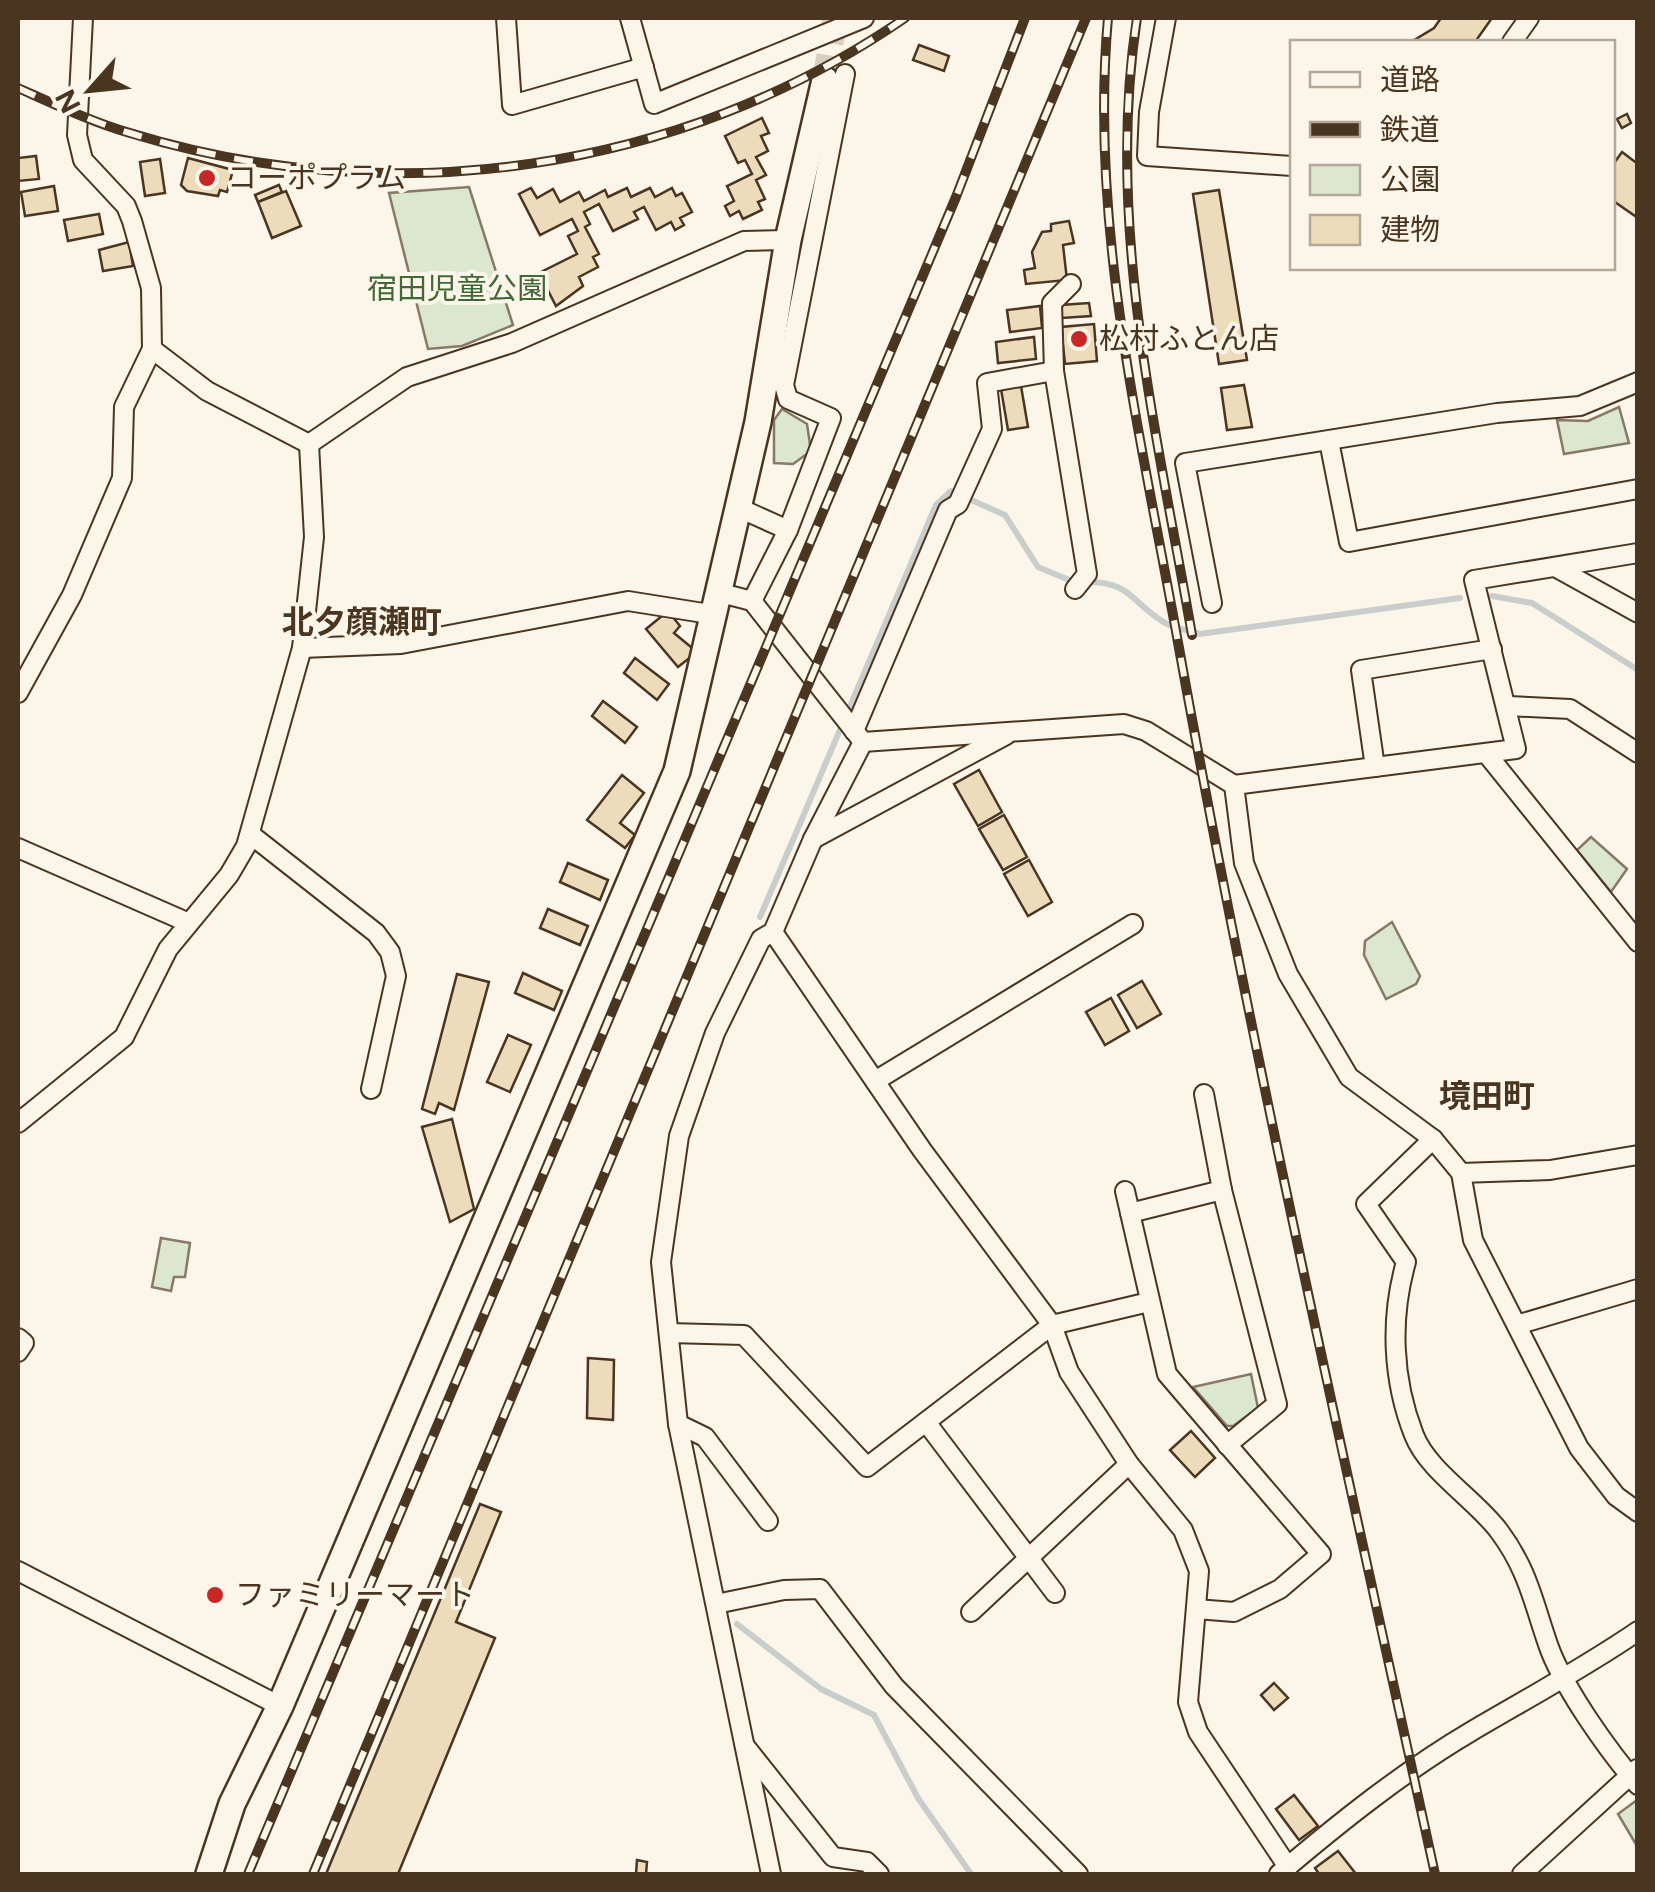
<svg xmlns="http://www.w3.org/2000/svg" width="1655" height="1892" viewBox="0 0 1655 1892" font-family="Figtree,'Noto Sans JP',sans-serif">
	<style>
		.green { fill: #dce7d0; stroke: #887966; stroke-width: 2.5 }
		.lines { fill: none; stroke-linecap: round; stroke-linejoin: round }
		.stream { stroke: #c9cecd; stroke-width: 6 }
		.building { fill: #ecdcbc; stroke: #4a3520; stroke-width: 2.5 }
		.secondary-tunnel { stroke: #d8cfc1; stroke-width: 25; stroke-dasharray: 25 12; stroke-linecap: butt }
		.street-casing { stroke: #4a3520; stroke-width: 22 }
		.secondary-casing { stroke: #4a3520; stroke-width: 30 }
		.street { stroke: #fbf6e9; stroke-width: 18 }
		.secondary { stroke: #fbf6e9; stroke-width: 25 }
		.rail-casing { stroke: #4a3520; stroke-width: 10 }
		.rail { stroke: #fbf6e9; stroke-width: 6; stroke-dasharray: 19; stroke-linecap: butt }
		.poi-dot { fill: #c62828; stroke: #fbf6e9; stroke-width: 4 }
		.labels { text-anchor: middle; stroke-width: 8; stroke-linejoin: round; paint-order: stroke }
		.poi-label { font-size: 30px; fill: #4a3520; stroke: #fbf6e9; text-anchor: start }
		.park-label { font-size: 30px; fill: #436837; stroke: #fbf6e9 }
		.neighbourhood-label { font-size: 32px; font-weight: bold; fill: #4a3520; stroke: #fbf6e9 }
	</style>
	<rect width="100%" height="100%" fill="#fbf6e9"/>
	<!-- green -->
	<g class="green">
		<path d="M469 187 513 325 462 346 428 349 389 193Z"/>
		<path d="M1619 407 1629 443 1564 454 1557 420 1588 421Z"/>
		<path d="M782 409 807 424 811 451 793 464 774 463V420Z"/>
		<path d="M1591 837 1627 869 1611 892 1577 850Z"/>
		<path d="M1392 922 1420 976 1416 984 1386 999 1364 955 1365 941Z"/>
		<path d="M161 1238 190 1243 185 1277H174L171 1291 152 1287Z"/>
		<path d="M1251 1374 1258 1408 1233 1426H1227L1193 1387Z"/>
		<path d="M1637 1800H1638L1637 1846 1618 1814Z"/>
	</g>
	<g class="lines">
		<!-- stream -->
		<g class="stream">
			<path d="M1087 582C1131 582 1130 601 1162 621 1173 629 1188 630 1200 634L1460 598"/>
			<path d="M1492 596 1532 603 1638 670"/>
			<path d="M760 917 936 505 951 491 1005 515 1038 567 1074 582"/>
			<path d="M737 1624 821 1689 874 1715 918 1798 971 1874"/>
		</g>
	</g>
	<!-- building -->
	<g class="building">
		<path d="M1441 18H1492L1475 42H1411L1434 28Z"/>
		<path d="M919 45 949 56 944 71 913 60Z"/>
		<path d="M1627 114 1631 123 1622 128 1617 119Z"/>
		<path d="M762 118 769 133 761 136 768 151 756 157 766 175 756 180 765 199 758 202 762 210 743 219 739 211 730 216 725 206 734 201 727 186 752 174 745 160 738 163 725 136Z"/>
		<path d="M1622 152 1638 164V218L1612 200V166Z"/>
		<path d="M36 156 39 179 18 181V158Z"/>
		<path d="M188 158 233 170 227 192 220 190 218 196 187 191 181 185Z"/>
		<path d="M160 159 165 193 145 196 140 162Z"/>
		<path d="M279 185 282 192 258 202 255 195Z"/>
		<path d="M54 186 58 211 25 216 21 192Z"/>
		<path d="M531 188 537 198 553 189 560 202 579 192 584 201 605 190 608 197 627 188 631 197 650 188 655 197 672 188 676 196 682 193 692 212 680 218 684 225 675 230 671 222 656 230 644 207 634 212 638 219 613 231 599 204 584 212 590 224 585 227 599 254 593 257 598 267 579 277 583 286 556 306 539 273 577 254 568 236 578 231 572 219 540 235 519 194Z"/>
		<path d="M1219 190 1247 360 1219 364 1193 194Z"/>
		<path d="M286 191 301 226 272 238 258 202Z"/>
		<path d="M99 214 103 234 68 241 64 220Z"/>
		<path d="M1069 221 1074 243 1063 245 1067 280 1026 284 1024 270 1035 268 1032 252 1042 232 1051 231V224Z"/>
		<path d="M129 242 133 266 103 271 99 250Z"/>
		<path d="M1089 303 1091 316 1062 318 1061 305Z"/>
		<path d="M1040 306 1042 328 1010 332 1007 310Z"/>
		<path d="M1094 324 1097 361 1065 364 1061 327Z"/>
		<path d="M1034 337 1036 359 998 363 996 342Z"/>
		<path d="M1244 385 1252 427 1227 430 1221 388Z"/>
		<path d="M1021 386 1028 427 1008 430 1001 389Z"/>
		<path d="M668 611 680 626 674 633 697 652 678 667 646 629Z"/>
		<path d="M635 658 669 684 657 700 624 673Z"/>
		<path d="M603 701 637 727 625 743 592 716Z"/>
		<path d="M979 770 1002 812 978 826 954 784Z"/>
		<path d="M622 775 644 793 620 823 635 835 625 848 587 820Z"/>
		<path d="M1004 815 1027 857 1003 870 979 829Z"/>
		<path d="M1029 860 1052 902 1028 916 1004 874Z"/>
		<path d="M568 863 608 880 600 900 560 882Z"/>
		<path d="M548 909 588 926 580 945 540 928Z"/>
		<path d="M523 973 562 991 554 1010 515 993Z"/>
		<path d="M457 974 489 982 454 1110 439 1103 435 1114 422 1109Z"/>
		<path d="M1142 981 1161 1014 1137 1028 1118 995Z"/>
		<path d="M1111 998 1129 1031 1105 1045 1086 1012Z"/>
		<path d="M508 1035 531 1045 510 1092 487 1082Z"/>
		<path d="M452 1119 474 1209 450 1222 422 1127Z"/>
		<path d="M588 1358 614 1360 613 1420 587 1418Z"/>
		<path d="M1191 1431 1215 1458 1195 1477 1170 1450Z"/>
		<path d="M480 1504 501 1512 456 1622 495 1638 398 1874H326Z"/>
		<path d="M1274 1683 1288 1698 1274 1710 1261 1695Z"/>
		<path d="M1294 1795 1318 1826 1299 1840 1276 1809Z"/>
		<path d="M1338 1851 1356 1874H1319L1315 1868Z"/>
		<path d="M637 1860 647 1862 646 1874H636Z"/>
	</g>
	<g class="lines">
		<!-- secondary-tunnel -->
		<path class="secondary-tunnel" d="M825 80 835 18"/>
		<defs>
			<g id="street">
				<path d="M506 18 512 105 644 67"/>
				<path d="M630 18 654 104 864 18"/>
				<path d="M1166 18 1149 112 1147 156 1292 166"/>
				<path d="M1512 42 1529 18"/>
				<path d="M1071 284 1052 303 1054 371 1087 574 1075 589"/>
				<path d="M152 349 207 391 309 444"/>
				<path d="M1329 441 1349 542 1638 489"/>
				<path d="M309 444 407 377 512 343 744 241 788 240"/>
				<path d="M739 508 788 530 831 418 788 399 784 385 845 74"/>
				<path d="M1555 567 1638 613"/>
				<path d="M721 593 752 601 860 738"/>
				<path d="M752 601 788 530"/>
				<path d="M1212 603 1185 463 1497 413 1580 406 1638 382"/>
				<path d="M302 648 401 644 628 601 716 615"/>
				<path d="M18 693 72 595 122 478 124 407 152 349 151 288 132 221 126 206 83 160 77 135 83 18"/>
				<path d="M1508 706 1570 709 1638 753"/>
				<path d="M854 731 948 510 958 504 992 429 987 383 1054 371"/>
				<path d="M863 742 1124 724 1146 731 1234 785 1516 749 1474 580 1638 553"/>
				<path d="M1486 753 1638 942"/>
				<path d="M1375 767 1361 670 1492 649"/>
				<path d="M1234 785 1244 863 1288 974 1349 1077 1433 1139 1461 1173 1473 1240 1579 1448 1616 1496 1638 1512"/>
				<path d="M250 834 376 933 390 952 396 976 371 1089"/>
				<path d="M813 839 1006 735"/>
				<path d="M18 848 189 923"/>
				<path d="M773 932 922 1150 1052 1325 1069 1372 1129 1464 1183 1530 1199 1571 1188 1702 1198 1732 1288 1867"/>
				<path d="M875 1081 1133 924"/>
				<path d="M1204 1094 1222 1190 1277 1404 1227 1445"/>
				<path d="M18 1123 124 1037 168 949 229 875 246 846 302 648 314 537 309 444"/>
				<path d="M1433 1139 1366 1204 1406 1262C1390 1318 1392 1379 1414 1435 1428 1471 1475 1499 1499 1531 1529 1571 1534 1606 1550 1650 1566 1691 1609 1752 1638 1785"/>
				<path d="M1461 1173 1550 1170 1638 1155"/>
				<path d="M1125 1191 1167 1374 1321 1554 1280 1589 1234 1612 1196 1609"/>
				<path d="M1130 1213 1222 1190"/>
				<path d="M1520 1324 1638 1289"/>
				<path d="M669 1333 744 1335 867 1467 1052 1325 1149 1302"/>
				<path d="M18 1338 24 1343 18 1352"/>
				<path d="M926 1422 1055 1593"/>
				<path d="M678 1424 705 1437 768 1521"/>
				<path d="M18 1571 280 1706"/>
				<path d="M716 1604 784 1590 820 1589 894 1686 1078 1874"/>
				<path d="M971 1612 1129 1464"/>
				<path d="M745 1746 833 1857 867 1862 879 1874"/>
				<path d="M771 1874 678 1424 661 1262 679 1136 715 1033 761 939 773 932 813 839 863 742"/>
				<path d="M1279 1874C1339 1823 1404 1771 1472 1731 1528 1698 1584 1668 1638 1631"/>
				<path d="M1522 1874 1637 1769"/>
			</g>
			<path id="secondary" d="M209 1874 232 1804 280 1706 677 771 758 422 788 240 825 80"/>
		</defs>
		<!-- street casing -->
		<use href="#street" class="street-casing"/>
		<!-- secondary casing -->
		<use href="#secondary" class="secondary-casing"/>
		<!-- street -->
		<use href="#street" class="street"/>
		<!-- secondary -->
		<use href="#secondary" class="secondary"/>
		<defs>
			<g id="rail">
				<path d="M1108 18C1089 229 1142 440 1179 648 1253 1059 1346 1466 1435 1874"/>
				<path d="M1137 18C1105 224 1157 432 1192 635"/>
				<path d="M18 88C54 104 92 122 130 133 391 213 680 173 905 18"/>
				<path d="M248 1874 956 197 1025 18"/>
				<path d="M313 1874 1086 18"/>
			</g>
		</defs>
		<!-- rail casing -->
		<use href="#rail" class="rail-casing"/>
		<!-- rail -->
		<use href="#rail" class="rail"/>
	</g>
	<!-- markers -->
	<g class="poi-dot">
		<circle cx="207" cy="178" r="10"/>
		<circle cx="1079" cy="339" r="10"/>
		<circle cx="215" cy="1595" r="10"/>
	</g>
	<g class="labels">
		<!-- poi labels -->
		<g class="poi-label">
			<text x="227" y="188">コーポプラム</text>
			<text x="1099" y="349">松村ふとん店</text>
			<text x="235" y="1605">ファミリーマート</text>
		</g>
		<!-- park labels -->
		<g class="park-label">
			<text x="457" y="299">宿田児童公園</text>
		</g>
		<!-- neighbourhood labels -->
		<g class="neighbourhood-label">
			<text x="362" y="633">北夕顔瀬町</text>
			<text x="1487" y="1107">境田町</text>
		</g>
	</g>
	<!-- border -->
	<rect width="1655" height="1892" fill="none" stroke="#4a3520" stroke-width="40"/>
	<!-- legend -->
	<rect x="1290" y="40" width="325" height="230" fill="#fbf6e9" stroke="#b4a999" stroke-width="2.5"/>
	<rect x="1310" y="72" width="50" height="15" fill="#fbf6e9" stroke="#b4a999" stroke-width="2.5"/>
	<text x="1380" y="90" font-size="30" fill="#4a3520">道路</text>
	<rect x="1310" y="122" width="50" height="15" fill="#4a3520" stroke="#b4a999" stroke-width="2.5"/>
	<text x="1380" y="140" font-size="30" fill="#4a3520">鉄道</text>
	<rect x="1310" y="165" width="50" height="30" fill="#dce7d0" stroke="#b4a999" stroke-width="2.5"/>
	<text x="1380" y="190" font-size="30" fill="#4a3520">公園</text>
	<rect x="1310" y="215" width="50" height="30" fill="#ecdcbc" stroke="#b4a999" stroke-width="2.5"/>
	<text x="1380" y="240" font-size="30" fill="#4a3520">建物</text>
	<!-- north arrow -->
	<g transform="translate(90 90) rotate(243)" stroke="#fbf6e9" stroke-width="8" paint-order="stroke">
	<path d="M0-8L18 38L0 25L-18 38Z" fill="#4a3520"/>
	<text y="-15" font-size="28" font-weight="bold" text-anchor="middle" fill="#4a3520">N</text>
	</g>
</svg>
